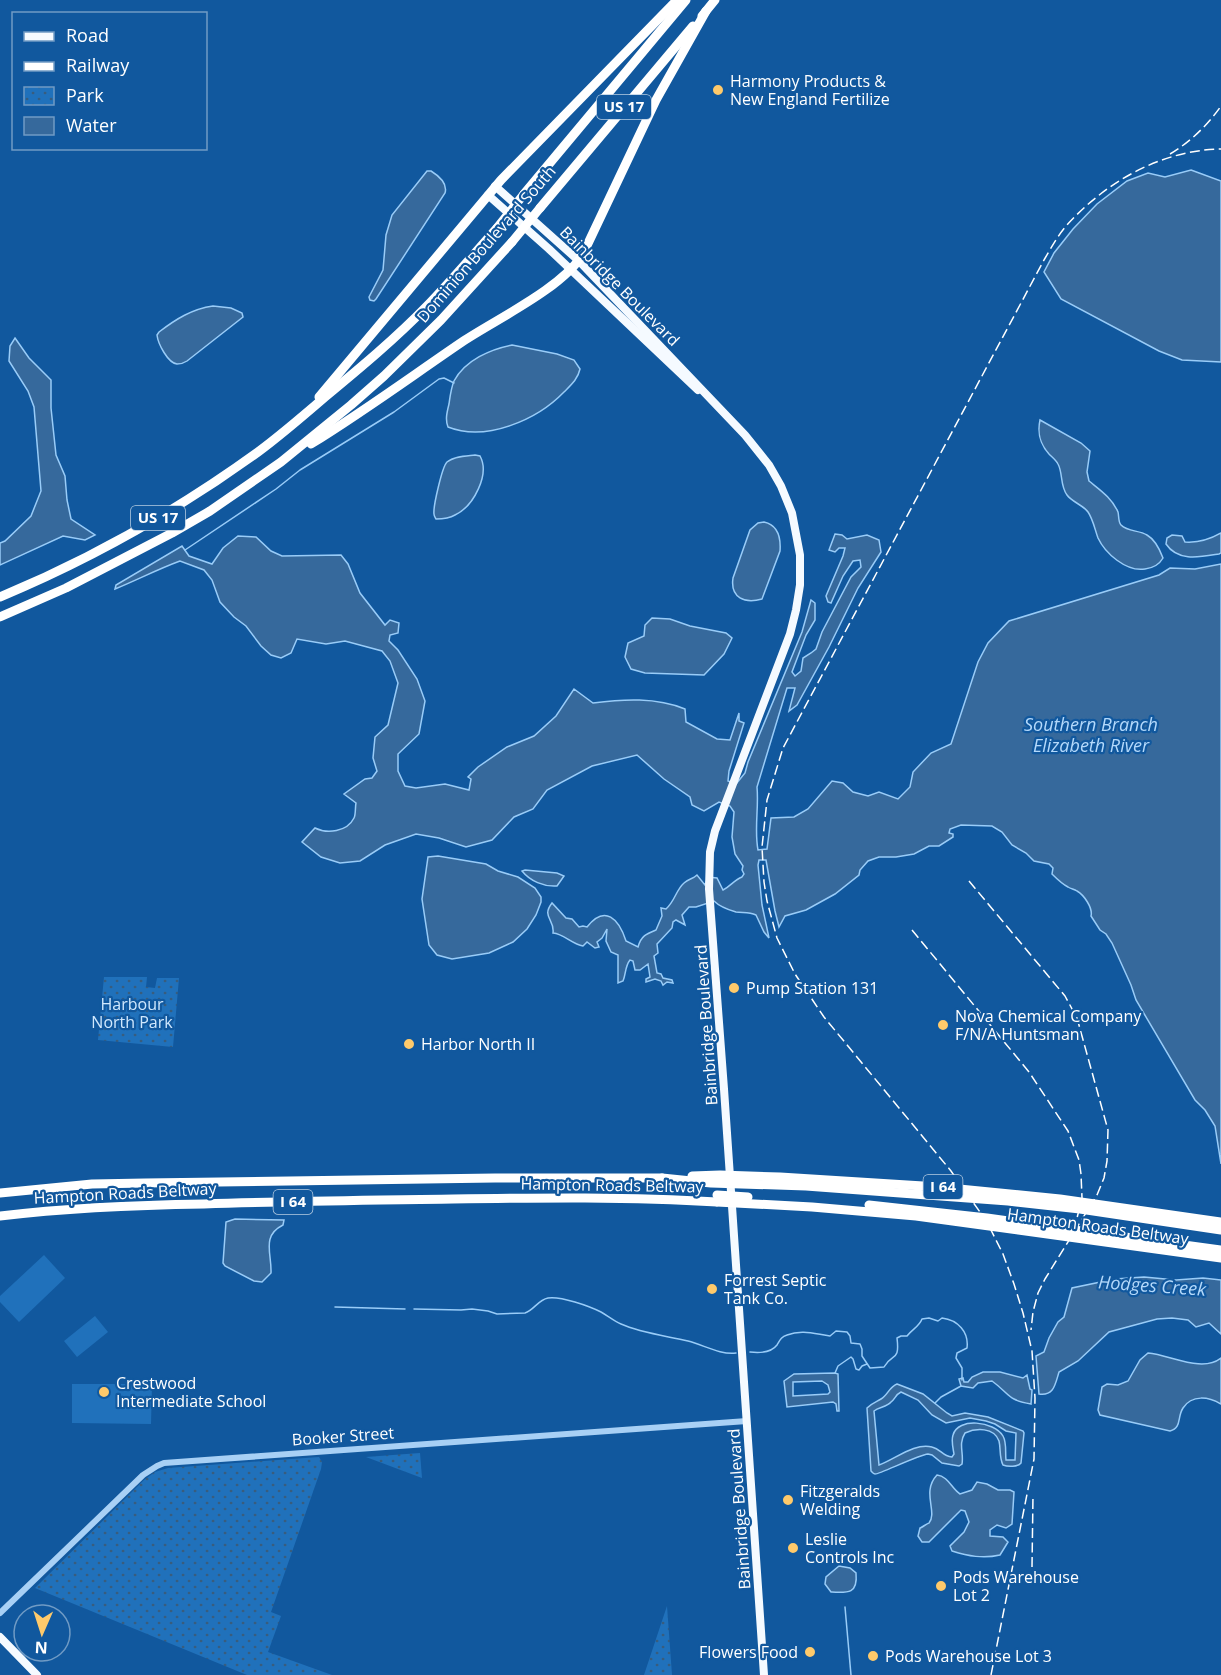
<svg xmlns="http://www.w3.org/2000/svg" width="1221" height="1675" viewBox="0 0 1221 1675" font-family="'Open Sans',sans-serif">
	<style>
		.green { fill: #2071bb }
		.park { fill: url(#park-dots) }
		.water { fill: #36699c; stroke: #99ccf8; stroke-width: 1.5; fill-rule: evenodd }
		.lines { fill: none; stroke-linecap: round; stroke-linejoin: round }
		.stream { stroke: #99ccf8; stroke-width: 1.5 }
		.minor { stroke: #a8d0f5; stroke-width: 6 }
		.major { stroke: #f5faff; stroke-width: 8 }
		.highway { stroke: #fff; stroke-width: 9 }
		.rail { stroke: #fff; stroke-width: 1.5; stroke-dasharray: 10 4.5; stroke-linecap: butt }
		.highway-bridge { stroke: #fff; stroke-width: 9 }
		.poi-dot { fill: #ffca6b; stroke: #11589e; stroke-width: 2 }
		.labels { text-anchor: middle; stroke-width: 4.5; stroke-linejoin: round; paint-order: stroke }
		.shield { fill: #11589e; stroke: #b8cde2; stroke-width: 1.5 }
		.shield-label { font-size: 15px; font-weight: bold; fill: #fff }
		.poi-label { font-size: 16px; fill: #fff; stroke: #11589e; text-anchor: start }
		.street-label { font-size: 16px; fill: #fff; stroke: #11589e }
		.park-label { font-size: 16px; fill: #d0e8fe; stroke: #11589e }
		.water-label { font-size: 18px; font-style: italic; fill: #b4d9fb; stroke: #11589e }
	</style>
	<defs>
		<pattern id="park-dots" width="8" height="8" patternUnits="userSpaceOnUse" patternTransform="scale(1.5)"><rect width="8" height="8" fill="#2071bb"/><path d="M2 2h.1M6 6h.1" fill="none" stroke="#385d7e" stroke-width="1.8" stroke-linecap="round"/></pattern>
	</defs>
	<rect width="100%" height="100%" fill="#11589e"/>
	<!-- green -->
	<g class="green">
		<path d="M44 1255 65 1278 19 1322 0 1302V1296Z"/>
		<path d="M95 1316 108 1332 77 1357 64 1341Z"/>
		<path d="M72 1384H152L151 1424 72 1423Z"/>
	</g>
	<!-- park -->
	<g class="park">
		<path d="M104 977H147L146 987 155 988 157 978H179L173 1047 98 1040Z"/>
		<path d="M420 1453 422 1478 366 1457Z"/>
		<path d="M319 1457 322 1462 321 1469 271 1612 281 1616 268 1652 332 1675H247L35 1588 144 1480 155 1472 168 1468Z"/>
		<path d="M667 1606 672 1675H644Z"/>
	</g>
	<!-- water -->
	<g class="water">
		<path d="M1191 170 1221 181V362L1182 360 1159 351 1061 299 1044 272 1054 253 1073 229 1097 204 1127 181 1148 173 1165 177Z"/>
		<path d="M427 171H431C439 176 448 183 445 193L376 299 374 301 370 300 369 297 383 270 386 235 392 215Z"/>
		<path d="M213 306 231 308 242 313 243 317 187 361C184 363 181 364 177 364 168 363 158 344 157 335L159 332C176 319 192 309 213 306Z"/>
		<path d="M15 338 29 358 51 380V408L56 455 65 476 67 500 71 519 95 535 85 540 63 536 0 565V543L5 541 31 516 41 491 34 407 28 391 9 361 10 346Z"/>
		<path d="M512 345 557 354 574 360 580 369C578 379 571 385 564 392 537 420 486 442 448 427 445 420 447 412 449 404 450 397 451 388 454 381 465 360 491 349 512 345Z"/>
		<path d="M1040 420 1081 443 1090 451 1087 472 1089 481C1100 490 1112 498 1118 512 1119 515 1118 522 1121 525 1128 532 1139 530 1147 535 1154 539 1160 550 1163 558 1159 565 1153 568 1145 569 1126 572 1105 553 1098 538 1095 530 1093 519 1088 512 1083 505 1072 502 1067 495 1060 486 1063 473 1058 464 1056 460 1052 457 1049 454 1040 444 1037 434 1040 420Z"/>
		<path d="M475 455 480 456C490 474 474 506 455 515 450 518 442 519 436 519 435 517 434 516 434 514 433 507 442 467 447 462 454 456 466 456 475 455Z"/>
		<path d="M764 522C778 525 781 537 780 551L762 599C745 604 730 598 733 578L750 530 758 523Z"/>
		<path d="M1221 533V553L1219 554C1200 557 1178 562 1166 544L1167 538 1172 535 1182 536 1185 542C1199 543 1209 540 1221 533Z"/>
		<path d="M835 534 842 535 847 539 867 535 879 540 881 552 858 588 829 647 797 705 789 711 795 688H787L757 787C759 808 754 829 758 850L767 849 771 818 794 817 808 809 832 781 843 783 853 792 868 796 879 792 898 799 910 787 913 772 931 753 951 744 978 662 988 643 1009 621 1159 575 1170 568 1195 569 1221 564V1164L1215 1126 1205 1110 1195 1100 1136 1000 1131 985 1112 943 1106 934 1100 930 1091 916C1093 908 1084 895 1077 891 1074 889 1071 889 1068 887 1062 884 1057 879 1052 874L1053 868 1049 864 1034 861 1026 853 1012 845 1002 832 992 826 961 825 950 829 949 833 953 834V837L939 846H929L914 854 896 857H879L868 861 860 870 859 875 835 894 806 910 785 916 779 927 775 911 766 860H759L758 865 762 905 769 938 764 932 756 915C749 912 744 913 736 912 729 910 719 906 714 901L696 907H689L682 915 685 925 676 920 673 922 672 928 657 944 658 953 654 956 657 973 661 974 663 978 672 980 673 983 667 982 663 985 661 981 655 979 646 982V979L650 977 648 964 640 970H635L633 961 630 960C625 966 626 974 623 981L618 983V955L611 952 606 941 607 929 602 938 597 942 599 947 595 948 587 942 583 946C572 944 564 934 553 933 555 919 541 917 552 903L566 918 572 919 579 927 583 926 587 927C605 904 619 919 626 941L638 947C641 936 646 934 656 930L662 916 661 908 666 909C675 901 676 890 684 883 688 879 693 879 697 875L705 885 708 877 717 878 723 890C731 886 734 880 742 877L744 874 742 870 743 866 735 854 732 837 734 812 730 806 719 802 704 811 692 805 690 797 664 779 637 755 592 766 547 790 533 809 514 817 492 840 466 847 439 838 416 834 385 845 360 861 340 863 321 857 302 842 315 828C327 834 347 832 354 818 356 814 355 807 356 803L344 794 365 779 372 778 377 771 373 758 375 737 388 725 398 683 390 661 382 651 345 641 326 644 297 639 291 653 281 658 271 655 261 646 246 626 234 617 220 602 212 580 204 570 180 561C158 569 137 580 115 589L116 585 182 546 189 556 212 564 223 548 238 536 256 537 271 551 282 556 341 555 348 564 360 593 385 625 390 620 399 623 398 633 390 635 389 641 398 650 417 679 425 701 419 734 398 754V771L405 786 416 788 445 784 469 790 471 779 468 777 478 767 507 747 534 736 556 716 574 689 593 703C623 699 656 697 685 709L686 722 717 739 730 740 739 713V721L744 723 729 771 728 781 736 784 745 773 748 762 802 632 811 600 815 603V620L806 635 792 672 795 676 801 671 803 658 811 653 816 649 822 632 851 577 861 567 860 560 853 561 843 576 831 603 828 602 826 596 843 556 845 548H839L835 552 829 550Z"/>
		<path d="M652 618 670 619 690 626 726 633 732 638 724 654 704 675 645 673 631 669 625 657 628 643 644 636 645 625Z"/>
		<path d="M438 856 486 864 498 871 518 877 535 888 541 897V902L536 915 527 929 513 942 489 953 452 959 437 955 429 945 422 899 428 857Z"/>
		<path d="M525 870 557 873 564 876 557 886C544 887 530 881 522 871Z"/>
		<path d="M235 1219 284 1220 283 1225C261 1236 272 1254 271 1273L262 1282 254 1281 225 1266 223 1263 226 1222Z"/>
		<path d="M1144 1277 1176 1280 1203 1278 1221 1280V1334L1209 1323 1196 1327 1188 1320 1172 1318 1157 1319 1109 1332 1078 1361 1059 1372C1055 1385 1054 1396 1039 1394L1036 1356 1044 1352 1049 1338 1058 1322 1064 1317 1072 1288 1115 1279Z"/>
		<path d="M1148 1353C1171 1355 1202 1373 1221 1358V1404C1209 1397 1192 1394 1183 1408 1177 1417 1182 1428 1170 1431L1100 1415 1098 1410 1102 1387 1107 1384 1118 1385 1128 1381 1140 1360Z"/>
		<path d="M983 1372H1000L1023 1378 1027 1375 1030 1389 1032 1390 1031 1404C1007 1400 1010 1394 992 1381L978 1383 973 1388 961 1386 959 1379 963 1378 964 1382H968L972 1377Z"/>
		<path d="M835 1373 838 1374 839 1411H837L836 1404 833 1402 787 1407 784 1381 794 1374ZM822 1381 828 1385 830 1392 828 1394 793 1396V1382Z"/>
		<path d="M897 1384 923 1394 947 1413 952 1416 965 1413 988 1417 1023 1431 1024 1433 1021 1463C1018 1467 1008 1467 1003 1465 999 1457 1001 1449 999 1441 994 1427 976 1428 965 1433 958 1444 964 1453 962 1464L959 1466 942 1463 932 1455 928 1454C918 1455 878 1475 875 1474 873 1474 872 1472 871 1471L867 1408C872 1403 876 1402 881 1399 888 1395 889 1387 897 1384ZM901 1392 918 1400 932 1415 946 1423 970 1418 986 1421 995 1424 1006 1431 1016 1433 1015 1460H1006C1005 1452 1007 1443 1003 1436 994 1421 958 1417 953 1435 951 1441 953 1448 954 1454L952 1457C942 1456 941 1449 932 1447 915 1442 894 1460 879 1465L874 1411C879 1407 887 1407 891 1402 896 1398 895 1395 901 1392Z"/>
		<path d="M937 1475C948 1476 952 1489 960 1494L972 1490 977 1482 987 1484 998 1490H1010L1014 1492 1012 1524 1006 1528 997 1525 990 1530V1536L1003 1537 1008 1542 1000 1555C983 1559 968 1556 952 1551L950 1546 964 1532 969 1522 965 1511 961 1510 929 1542H922L918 1536 920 1528C921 1528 928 1523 929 1523 938 1512 921 1492 937 1475Z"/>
		<path d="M839 1566 850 1568 856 1573C858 1594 848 1593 831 1592L825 1584 826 1577Z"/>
	</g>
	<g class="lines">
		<!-- stream -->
		<g class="stream">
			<path d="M185 550 276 489 300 470 394 412 439 379 444 378 454 383"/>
			<path d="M335 1307 405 1309"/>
			<path d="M414 1309 461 1310 472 1309 488 1311 497 1314 525 1313C534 1310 538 1300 548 1298 561 1296 589 1306 601 1312 608 1316 614 1321 621 1324 641 1333 667 1336 688 1341 704 1345 720 1355 736 1353"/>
			<path d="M750 1352C759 1353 771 1353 777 1345 780 1340 781 1337 787 1335 802 1329 815 1334 830 1336L836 1331 847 1332 850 1336 851 1343 860 1344 862 1349V1356L870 1368 884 1367C892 1352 900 1363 897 1338L901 1336H907C912 1329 919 1327 922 1319L929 1318 938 1321 942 1318C958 1320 969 1332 967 1348L957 1353 956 1358 962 1368V1380"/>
			<path d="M835 1373 838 1366 851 1357 853 1359 856 1369 859 1370 862 1366 867 1364"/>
			<path d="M935 1403 941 1397 961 1386"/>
			<path d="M845 1607 851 1675"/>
		</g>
		<!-- minor -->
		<path class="minor" d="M0 1613 143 1475 157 1466 164 1463 747 1421"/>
		<!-- major -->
		<g class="major">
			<path d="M495 186 579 261 745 435 769 465 781 486 792 513 800 555V585L796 610 790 634 715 831 710 852 709 889 724 1089 764 1675"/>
			<path d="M488 195 549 249 698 390"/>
			<path d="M0 1637 37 1675"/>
		</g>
		<!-- highway -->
		<g class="highway">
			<path d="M702 16 715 0"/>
			<path d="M524 194 686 0"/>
			<path d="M540 208 693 26"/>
			<path d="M319 397 501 180 677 0"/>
			<path d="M311 444C363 412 412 376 462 342 498 318 561 289 583 254L656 100 706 11"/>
			<path d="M0 597C91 559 178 510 258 452 281 435 303 416 325 397 360 368 395 339 427 306 451 281 474 254 497 228"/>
			<path d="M0 617 66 588 172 533 210 511 281 462 351 405 384 376 441 320 512 242"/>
			<path d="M0 1193 92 1184 145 1183 495 1178H662"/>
			<path d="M0 1216C68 1208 135 1205 204 1204 263 1202 322 1201 381 1200 493 1199 605 1195 717 1202"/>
		</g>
		<!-- rail -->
		<g class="rail">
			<path d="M1170 154C1190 142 1207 126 1221 106"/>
			<path d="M969 881 1065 996 1077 1018 1108 1130 1107 1161 1104 1178 1097 1195 1045 1279 1038 1293 1033 1312 1031 1330"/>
			<path d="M912 930 1029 1072 1068 1131 1079 1160 1081 1174 1082 1198 1076 1222"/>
			<path d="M1032 1567 1033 1495"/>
			<path d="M991 1675 1034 1459 1035 1398 1032 1351 1023 1313 1014 1284 1003 1254 987 1222 951 1171 824 1017 795 974 777 938 767 901 764 882 762 847 767 800 783 748 1044 260C1051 248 1058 235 1067 225 1106 182 1161 150 1221 149"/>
		</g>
		<!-- highway-bridge -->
		<g class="highway-bridge">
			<path d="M497 228 524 194"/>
			<path d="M512 242 540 208"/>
			<path d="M692 1176 720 1175 780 1177 939 1187 1060 1199 1221 1222"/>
			<path d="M662 1178 711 1183 806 1186 1008 1201 1080 1209 1221 1230"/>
			<path d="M717 1195 748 1197"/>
			<path d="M717 1202 812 1207 916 1216 1221 1258"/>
			<path d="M869 1205 987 1218 1221 1250"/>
		</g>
	</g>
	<!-- markers -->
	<g class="poi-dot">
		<circle cx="718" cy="90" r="6"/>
		<circle cx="734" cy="988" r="6"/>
		<circle cx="943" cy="1025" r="6"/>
		<circle cx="409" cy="1044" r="6"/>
		<circle cx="712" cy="1289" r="6"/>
		<circle cx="104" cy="1392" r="6"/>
		<circle cx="788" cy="1500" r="6"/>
		<circle cx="793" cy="1548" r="6"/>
		<circle cx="941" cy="1586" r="6"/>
		<circle cx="810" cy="1652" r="6"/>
		<circle cx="873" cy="1656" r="6"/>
	</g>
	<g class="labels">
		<!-- shield labels -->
		<g class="shield">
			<rect x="597" y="95" width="54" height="24" rx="4.5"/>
			<rect x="131" y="506" width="54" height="24" rx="4.5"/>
			<rect x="923.5" y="1175" width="39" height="24" rx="4.5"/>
			<rect x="273.5" y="1190" width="39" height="24" rx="4.5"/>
		</g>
		<g class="shield-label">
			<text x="624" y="112">US 17</text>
			<text x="158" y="523">US 17</text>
			<text x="943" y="1192">I 64</text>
			<text x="293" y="1207">I 64</text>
		</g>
		<!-- poi labels -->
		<g class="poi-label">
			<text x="730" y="87">Harmony Products &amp;<tspan x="730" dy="18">New England Fertilize</tspan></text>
			<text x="746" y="994">Pump Station 131</text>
			<text x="955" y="1022">Nova Chemical Company<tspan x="955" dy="18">F/N/A Huntsman</tspan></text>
			<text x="421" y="1050">Harbor North II</text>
			<text x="724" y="1286">Forrest Septic<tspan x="724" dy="18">Tank Co.</tspan></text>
			<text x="116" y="1389">Crestwood<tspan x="116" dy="18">Intermediate School</tspan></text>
			<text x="800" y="1497">Fitzgeralds<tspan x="800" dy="18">Welding</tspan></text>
			<text x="805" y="1545">Leslie<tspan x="805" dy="18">Controls Inc</tspan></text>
			<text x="953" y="1583">Pods Warehouse<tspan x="953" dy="18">Lot 2</tspan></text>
			<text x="798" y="1658" text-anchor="end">Flowers Food</text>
			<text x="885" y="1662">Pods Warehouse Lot 3</text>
		</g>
		<!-- street labels -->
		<g class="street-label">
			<text transform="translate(486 244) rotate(-49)" y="6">Dominion Boulevard South</text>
			<text transform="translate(620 286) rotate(45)" y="6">Bainbridge Boulevard</text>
			<text transform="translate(706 1025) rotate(-94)" y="6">Bainbridge Boulevard</text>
			<text transform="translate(612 1185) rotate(1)" y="6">Hampton Roads Beltway</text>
			<text transform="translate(125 1193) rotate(-3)" y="6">Hampton Roads Beltway</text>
			<text transform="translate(1098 1226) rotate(8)" y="6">Hampton Roads Beltway</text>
			<text transform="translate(343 1436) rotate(-4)" y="6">Booker Street</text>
			<text transform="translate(739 1509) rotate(-94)" y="6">Bainbridge Boulevard</text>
		</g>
		<!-- park labels -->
		<g class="park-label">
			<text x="132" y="1010">Harbour<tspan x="132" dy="18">North Park</tspan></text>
		</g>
		<!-- water labels -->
		<g class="water-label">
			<text x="1091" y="731">Southern Branch<tspan x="1091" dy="21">Elizabeth River</tspan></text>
			<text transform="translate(1152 1286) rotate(4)" y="6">Hodges Creek</text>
		</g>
	</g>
	<!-- legend -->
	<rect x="12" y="12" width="195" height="138" fill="#11589e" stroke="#709bc5" stroke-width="1.5"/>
	<rect x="24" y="32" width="30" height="9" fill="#f5faff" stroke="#709bc5" stroke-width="1.5"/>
	<text x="66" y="42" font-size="18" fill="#ffffff">Road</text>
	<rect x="24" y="62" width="30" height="9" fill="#ffffff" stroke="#709bc5" stroke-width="1.5"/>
	<text x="66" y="72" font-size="18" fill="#ffffff">Railway</text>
	<rect x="24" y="87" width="30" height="18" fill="url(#park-dots)" stroke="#709bc5" stroke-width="1.5"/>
	<text x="66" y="102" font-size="18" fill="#ffffff">Park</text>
	<rect x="24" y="117" width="30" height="18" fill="#36699c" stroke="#709bc5" stroke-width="1.5"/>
	<text x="66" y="132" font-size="18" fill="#ffffff">Water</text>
	<!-- north arrow -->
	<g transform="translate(42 1633) rotate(183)"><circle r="28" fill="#11589e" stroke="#709bc5" stroke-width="1.5"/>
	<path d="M0-4.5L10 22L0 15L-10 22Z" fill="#ffca6b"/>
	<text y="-9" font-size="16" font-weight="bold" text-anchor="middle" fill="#ffffff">N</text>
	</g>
</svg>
